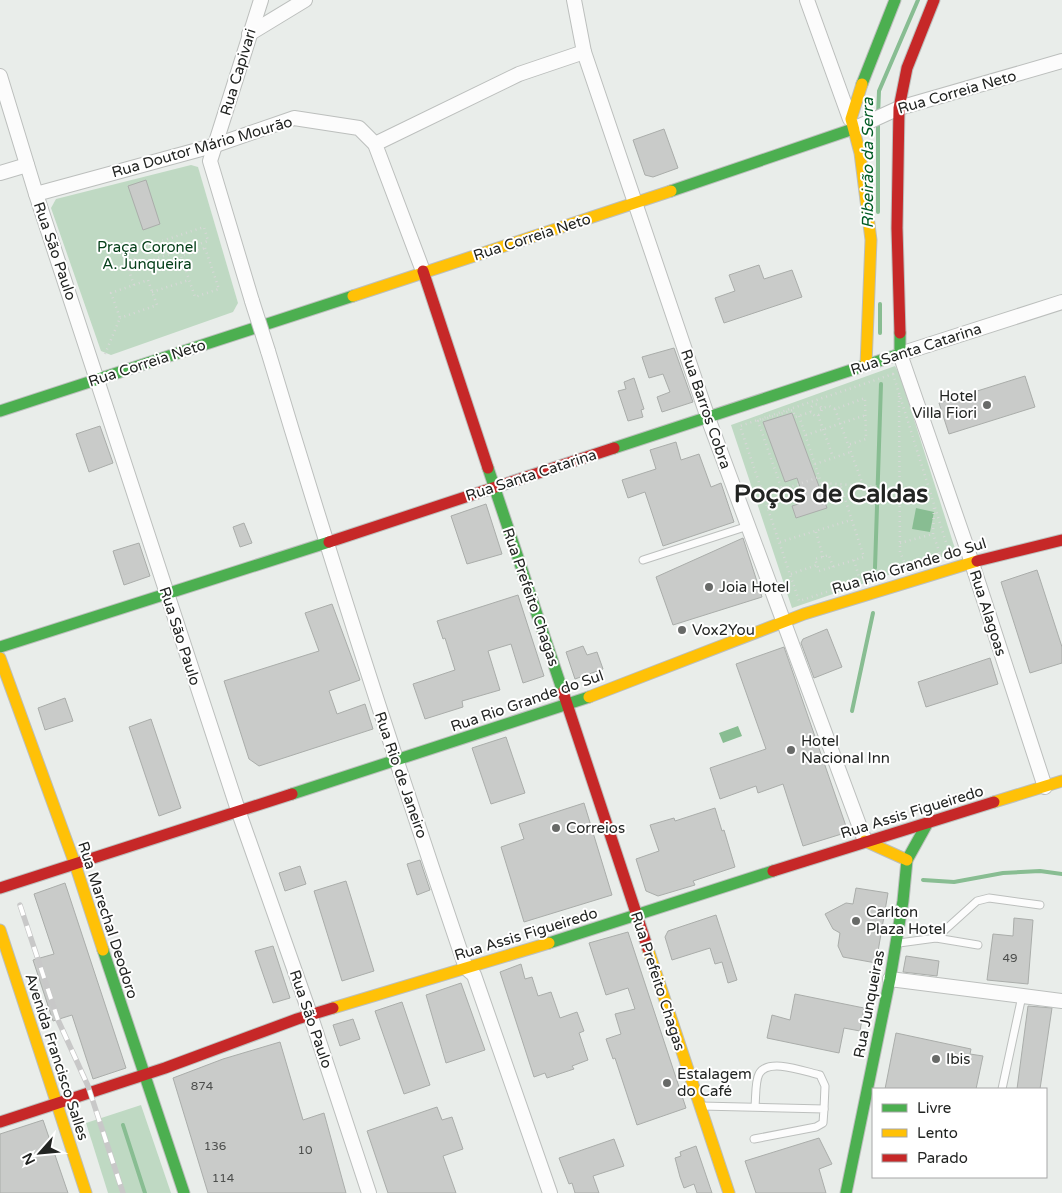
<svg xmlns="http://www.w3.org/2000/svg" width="1062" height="1193" viewBox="0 0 1062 1193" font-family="'Varela Round',sans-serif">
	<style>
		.green { fill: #bfd9c3 }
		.water { fill: #88bd92 }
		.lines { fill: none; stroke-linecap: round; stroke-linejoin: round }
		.stream { stroke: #88bd92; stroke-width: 4 }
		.building { fill: #c9cbc9; stroke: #aaadaa }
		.lane-casing { stroke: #bcbfbd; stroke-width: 9 }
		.street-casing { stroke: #bcbfbd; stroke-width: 16 }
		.fast-casing { stroke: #bcbfbd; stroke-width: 13 }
		.slow-casing { stroke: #bcbfbd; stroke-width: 13 }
		.jam-casing { stroke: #bcbfbd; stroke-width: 13 }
		.path { stroke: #d7d8d7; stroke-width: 2.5; stroke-dasharray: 1 4; stroke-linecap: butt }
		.lane { stroke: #fcfcfc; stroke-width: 7 }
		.street { stroke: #fcfcfc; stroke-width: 14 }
		.fast { stroke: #4caf50; stroke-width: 11 }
		.slow { stroke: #ffc107; stroke-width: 11 }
		.jam { stroke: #c62828; stroke-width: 11 }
		.rail-casing { stroke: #c8c8c8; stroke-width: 5.5 }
		.rail { stroke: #fff; stroke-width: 4; stroke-dasharray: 11; stroke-linecap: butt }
		.street-bridge-casing { stroke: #bcbfbd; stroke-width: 16; stroke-linecap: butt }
		.street-bridge { stroke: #fcfcfc; stroke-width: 14 }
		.poi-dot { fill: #686a68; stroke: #fff; stroke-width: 2 }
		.labels { text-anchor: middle; stroke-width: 4; stroke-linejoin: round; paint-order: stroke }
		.number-label { font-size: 12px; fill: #4c4e4c }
		.street-label { font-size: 15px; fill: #222422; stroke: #fff }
		.park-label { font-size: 15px; fill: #06401a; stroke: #fff }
		.poi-label { font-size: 15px; fill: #222422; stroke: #fff; text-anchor: start }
		.water-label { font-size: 16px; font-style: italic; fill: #025c25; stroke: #fff }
		.town-label { font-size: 25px; font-weight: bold; fill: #222422; stroke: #fff }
	</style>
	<rect width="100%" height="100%" fill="#e9edea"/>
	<!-- green -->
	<g class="green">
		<path d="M191 165 198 167 238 303 233 312 111 355 101 351 51 208 56 199Z"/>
		<path d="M895 366 900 375 956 552 792 608 731 425Z"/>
		<path d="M141 1105 171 1193H108L86 1123Z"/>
	</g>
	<!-- water -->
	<g class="water">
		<path d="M916 508 934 512 930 532 912 529Z"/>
		<path d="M738 726 742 736 723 743 719 733Z"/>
	</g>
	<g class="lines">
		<!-- stream -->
		<g class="stream">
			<path d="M878 115 879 91 918 0"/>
			<path d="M878 122V212"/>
			<path d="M880 304V333"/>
			<path d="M875 568 881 384"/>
			<path d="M852 711 873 613"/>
			<path d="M923 880 954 882 1003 873 1040 871 1062 874"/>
			<path d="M123 1125 145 1193"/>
		</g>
	</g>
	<!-- building -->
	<g class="building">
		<path d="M664 129 678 168 653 177 645 175 633 140Z"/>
		<path d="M146 180 160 224 143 230 128 186Z"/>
		<path d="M759 265 764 279 792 270 802 297 724 323 715 298 735 291 729 275Z"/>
		<path d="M674 348 693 402 662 412 657 397 670 392 663 374 649 378 642 357Z"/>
		<path d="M1025 376 1035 407 949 434 939 403Z"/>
		<path d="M634 378 644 409 641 410 643 417 628 421 618 391 626 389 624 382Z"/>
		<path d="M792 413 827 508 796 518 792 506 805 502 797 478 785 482 763 422Z"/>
		<path d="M100 426 113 463 89 472 76 434Z"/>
		<path d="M676 442 681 460 699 454 711 487 721 483 734 522 663 546 645 492 628 498 622 480 656 469 650 450Z"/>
		<path d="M486 504 502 554 467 564 451 516Z"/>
		<path d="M244 523 252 543 240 547 233 527Z"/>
		<path d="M743 538 762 597 673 625 656 577Z"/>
		<path d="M139 543 150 576 124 585 113 551Z"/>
		<path d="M1037 570 1062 647V663L1030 673 1001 582Z"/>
		<path d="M518 595 544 676 523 683 511 644 488 651 500 690 462 701 463 707 425 719 413 684 455 670 445 638 443 639 437 621Z"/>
		<path d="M332 604 360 680 329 691 337 714 365 704 373 729 259 766 249 759 224 681 319 651 305 613Z"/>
		<path d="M827 629 842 667 814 678 801 643 803 639Z"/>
		<path d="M583 646 587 655 597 652 603 669 575 679 566 652Z"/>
		<path d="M784 647 848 832 803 846 783 784 758 793 756 786 720 799 710 768 766 749 736 664Z"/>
		<path d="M990 658 998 684 926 707 918 682Z"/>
		<path d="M65 698 73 721 45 730 38 708Z"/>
		<path d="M151 719 181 808 159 816 129 727Z"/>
		<path d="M506 737 525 793 491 804 472 748Z"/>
		<path d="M584 803 612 895 524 922 501 847 524 839 519 824Z"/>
		<path d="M715 808 722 831 724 830 735 867 693 881 695 885 658 896 646 891 636 859 659 851 650 825 674 818 675 821Z"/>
		<path d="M420 860 430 890 417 895 407 864Z"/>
		<path d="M300 866 306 884 285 891 279 873Z"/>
		<path d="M346 881 374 971 342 981 314 891Z"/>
		<path d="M65 883 126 1068 93 1079 72 1015 53 1021 33 960 54 954 34 894Z"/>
		<path d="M856 888 888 893 876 963 843 957 838 946 840 933 833 929 825 914 846 903 853 904Z"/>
		<path d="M716 915 737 980 728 983 722 962 715 964 710 948 672 960 665 937 668 931Z"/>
		<path d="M1014 918 1033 920 1028 984 987 980 993 934 1013 936Z"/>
		<path d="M628 932 686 1108 637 1125 615 1058 613 1059 606 1039 621 1034 615 1014 635 1009 628 988 606 995 589 943Z"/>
		<path d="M273 946 290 998 273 1003 255 951Z"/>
		<path d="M906 956 939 961 937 976 903 972Z"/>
		<path d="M521 964 525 979 532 977 538 996 551 992 560 1018 577 1012 584 1031 579 1033 588 1060 572 1066 574 1069 547 1078 545 1073 534 1077 500 972Z"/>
		<path d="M461 983 485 1050 446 1063 426 995Z"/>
		<path d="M795 994 864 1008 860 1031 844 1028 839 1053 767 1038 772 1015 790 1020Z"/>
		<path d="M402 1002 430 1085 404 1094 375 1011Z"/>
		<path d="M1028 1006 1052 1008 1040 1089H1017Z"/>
		<path d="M353 1019 360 1039 340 1046 333 1025Z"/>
		<path d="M896 1033 971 1049 970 1054 983 1056 976 1089H885Z"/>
		<path d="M280 1042 303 1120 324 1113 346 1193H208L173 1078 223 1059Z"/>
		<path d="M437 1107 442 1120 452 1117 463 1149 443 1156 456 1193H388L367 1131Z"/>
		<path d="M43 1120 68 1193H0V1134Z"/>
		<path d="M819 1138 832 1164 819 1169 826 1193H756L745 1161Z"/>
		<path d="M614 1139 624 1166 593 1176 599 1193H575L572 1183 569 1184 559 1158Z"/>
		<path d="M696 1146 712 1193H697L694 1184 684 1188 680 1177 675 1158 681 1156 680 1152Z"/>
	</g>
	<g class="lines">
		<defs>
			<g id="lane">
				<path d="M643 560 748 526"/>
				<path d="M936 938 978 945"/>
				<path d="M899 943 936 938 977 901 989 898 1040 905"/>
				<path d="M1002 1089 1022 996"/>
				<path d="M701 1106 824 1109 823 1123 816 1127 754 1139"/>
				<path d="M755 1106C756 1097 755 1082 759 1074 768 1057 806 1072 820 1075L825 1086 824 1109"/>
			</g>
			<g id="street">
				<path d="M574 0 584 52 708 418 865 841"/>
				<path d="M807 0 850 119"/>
				<path d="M249 34 305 0"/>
				<path d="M0 76 36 194 238 810 310 1014 369 1193"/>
				<path d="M853 129 899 108 1062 61"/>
				<path d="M375 144 519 74 584 52"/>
				<path d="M0 173 27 165"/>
				<path d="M36 194 216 145 294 118 359 128 375 144 423 271"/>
				<path d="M252 301 210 161 261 0"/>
				<path d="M268 351C330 558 396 763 466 968L474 975 550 1193"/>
				<path d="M1045 787 967 548 900 354 1062 302"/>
				<path d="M890 979 1062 1001"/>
			</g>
			<g id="fast">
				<path d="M862 84 895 0"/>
				<path d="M671 191 853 129"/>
				<path d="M0 411 353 296"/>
				<path d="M614 448 900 354V333"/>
				<path d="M488 468 563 692"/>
				<path d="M0 647 329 542"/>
				<path d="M292 794 589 697"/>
				<path d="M549 943 773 871"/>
				<path d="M103 950 184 1193"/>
				<path d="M846 1193 890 979 903 901 907 860 927 824"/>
			</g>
			<g id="slow">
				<path d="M862 84 851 119 860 153 871 240 866 365"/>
				<path d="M353 296 671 191"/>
				<path d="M0 658 75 864 103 950"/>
				<path d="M589 697 804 614 977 561"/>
				<path d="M994 802 1062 781"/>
				<path d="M865 841 907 860"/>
				<path d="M0 930 86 1193"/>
				<path d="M648 949 729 1193"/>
				<path d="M333 1008 549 943"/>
			</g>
			<g id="jam">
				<path d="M423 271 488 468"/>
				<path d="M900 333 897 228 899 108 907 68 934 0"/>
				<path d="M329 542 614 448"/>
				<path d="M977 561 1062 540"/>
				<path d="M563 692 648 949"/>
				<path d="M773 871 994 802"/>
				<path d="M0 888 292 794"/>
				<path d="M0 1122 165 1068 297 1019 333 1008"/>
			</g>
		</defs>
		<!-- lane casing -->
		<use href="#lane" class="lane-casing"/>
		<!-- street casing -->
		<use href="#street" class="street-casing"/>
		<!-- fast casing -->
		<use href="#fast" class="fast-casing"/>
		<!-- slow casing -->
		<use href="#slow" class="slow-casing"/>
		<!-- jam casing -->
		<use href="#jam" class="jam-casing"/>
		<!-- path -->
		<g class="path">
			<path d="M205 248 219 289 195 297 181 256Z"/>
			<path d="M134 285 128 268 208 241 204 227 132 251 136 265"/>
			<path d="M152 292 189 280"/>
			<path d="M105 354 120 318 111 293 148 280 157 305 120 318"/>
			<path d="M893 374 949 552 799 601 740 426Z"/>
			<path d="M899 396 900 552 906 566"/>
			<circle cx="816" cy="410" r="5.5"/>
			<path d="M820 409 829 406 835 409 865 398 866 439 848 445"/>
			<path d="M835 409 863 485"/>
			<path d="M811 412 795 417 793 410 758 421 782 490 819 477"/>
			<path d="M818 415 833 457"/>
			<path d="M799 416 821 483 929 490"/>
			<path d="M806 435 866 415"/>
			<path d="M815 464 851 452"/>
			<path d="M934 508 933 534 940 554"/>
			<path d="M816 532 823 557"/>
			<path d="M780 542 851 520"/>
			<path d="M900 543 933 534"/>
			<path d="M854 560 860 580"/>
			<path d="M833 567 829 555 815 559 819 571 864 557 840 484"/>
			<path d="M791 574 817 565"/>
		</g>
		<!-- lane -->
		<use href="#lane" class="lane"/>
		<!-- street -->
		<use href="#street" class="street"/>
		<!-- fast -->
		<use href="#fast" class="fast"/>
		<!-- slow -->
		<use href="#slow" class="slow"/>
		<!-- jam -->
		<use href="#jam" class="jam"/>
		<defs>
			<path id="rail" d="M20 905 58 1020 88 1086 123 1193"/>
		</defs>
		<!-- rail casing -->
		<use href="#rail" class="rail-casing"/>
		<!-- rail -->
		<use href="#rail" class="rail"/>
		<defs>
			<path id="street-bridge" d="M252 301 268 351"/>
		</defs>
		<!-- street-bridge casing -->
		<use href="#street-bridge" class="street-bridge-casing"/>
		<!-- street-bridge -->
		<use href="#street-bridge" class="street-bridge"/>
	</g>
	<!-- markers -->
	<g class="poi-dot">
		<circle cx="987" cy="405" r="5"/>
		<circle cx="709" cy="587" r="5"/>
		<circle cx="682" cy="630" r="5"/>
		<circle cx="791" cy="750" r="5"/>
		<circle cx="556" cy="828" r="5"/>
		<circle cx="856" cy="921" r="5"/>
		<circle cx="936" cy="1059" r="5"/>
		<circle cx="667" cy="1083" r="5"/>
	</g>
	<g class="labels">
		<!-- number labels -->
		<g class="number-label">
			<text x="1010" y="962">49</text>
			<text x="202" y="1090">874</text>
			<text x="215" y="1150">136</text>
			<text x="305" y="1154">10</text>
			<text x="223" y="1182">114</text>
		</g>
		<!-- street labels -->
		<g class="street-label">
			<text transform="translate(238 72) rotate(-73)" y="5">Rua Capivari</text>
			<text transform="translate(957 92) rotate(-16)" y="5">Rua Correia Neto</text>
			<text transform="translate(202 147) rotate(-16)" y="5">Rua Doutor Mário Mourão</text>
			<text transform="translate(532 237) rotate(-18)" y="5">Rua Correia Neto</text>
			<text transform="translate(55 251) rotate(71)" y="5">Rua São Paulo</text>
			<text transform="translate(916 349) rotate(-18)" y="5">Rua Santa Catarina</text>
			<text transform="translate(147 363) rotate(-18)" y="5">Rua Correia Neto</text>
			<text transform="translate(706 409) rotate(71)" y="5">Rua Barros Cobra</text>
			<text transform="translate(531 475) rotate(-18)" y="5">Rua Santa Catarina</text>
			<text transform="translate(909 566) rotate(-17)" y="5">Rua Rio Grande do Sul</text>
			<text transform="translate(531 597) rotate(71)" y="5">Rua Prefeito Chagas</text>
			<text transform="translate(988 613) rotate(72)" y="5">Rua Alagoas</text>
			<text transform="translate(180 636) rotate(72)" y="5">Rua São Paulo</text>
			<text transform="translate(527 701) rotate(-19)" y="5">Rua Rio Grande do Sul</text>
			<text transform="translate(401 775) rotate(71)" y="5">Rua Rio de Janeiro</text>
			<text transform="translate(912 812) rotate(-17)" y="5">Rua Assis Figueiredo</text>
			<text transform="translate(108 920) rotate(72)" y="5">Rua Marechal Deodoro</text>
			<text transform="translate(526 934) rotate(-17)" y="5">Rua Assis Figueiredo</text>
			<text transform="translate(658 981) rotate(72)" y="5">Rua Prefeito Chagas</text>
			<text transform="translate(869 1004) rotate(-79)" y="5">Rua Junqueiras</text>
			<text transform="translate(311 1019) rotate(71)" y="5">Rua São Paulo</text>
			<text transform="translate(57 1057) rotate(72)" y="5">Avenida Francisco Salles</text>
		</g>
		<!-- park labels -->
		<g class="park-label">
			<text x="147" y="252">Praça Coronel<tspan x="147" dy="17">A. Junqueira</tspan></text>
		</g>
		<!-- poi labels -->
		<g class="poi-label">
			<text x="977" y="401" text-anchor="end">Hotel<tspan x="977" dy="17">Villa Fiori</tspan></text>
			<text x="719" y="592">Joia Hotel</text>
			<text x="692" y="635">Vox2You</text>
			<text x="801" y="746">Hotel<tspan x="801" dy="17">Nacional Inn</tspan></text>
			<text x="566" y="833">Correios</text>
			<text x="866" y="917">Carlton<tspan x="866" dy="17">Plaza Hotel</tspan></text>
			<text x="946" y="1064">Ibis</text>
			<text x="677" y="1079">Estalagem<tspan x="677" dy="17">do Café</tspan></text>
		</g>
		<!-- water labels -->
		<g class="water-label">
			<text transform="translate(867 163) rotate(-90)" y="6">Ribeirão da Serra</text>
		</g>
		<!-- town labels -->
		<g class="town-label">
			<text x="831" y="502">Poços de Caldas</text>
		</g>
	</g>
	<!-- legend -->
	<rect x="872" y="1088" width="175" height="90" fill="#ffffff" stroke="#a7a7a7"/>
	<rect x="882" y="1104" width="25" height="8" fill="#4caf50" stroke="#a7a7a7"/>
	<text x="917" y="1113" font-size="15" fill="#222422">Livre</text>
	<rect x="882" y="1129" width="25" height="8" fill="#ffc107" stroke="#a7a7a7"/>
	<text x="917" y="1138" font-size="15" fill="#222422">Lento</text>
	<rect x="882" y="1154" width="25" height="8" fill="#c62828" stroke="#a7a7a7"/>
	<text x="917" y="1163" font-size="15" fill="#222422">Parado</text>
	<!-- north arrow -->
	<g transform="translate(40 1153) rotate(243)" stroke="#ffffff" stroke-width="4" paint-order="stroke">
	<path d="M0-4L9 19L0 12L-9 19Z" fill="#222422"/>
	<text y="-8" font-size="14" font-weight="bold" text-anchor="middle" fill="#222422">N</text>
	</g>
</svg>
